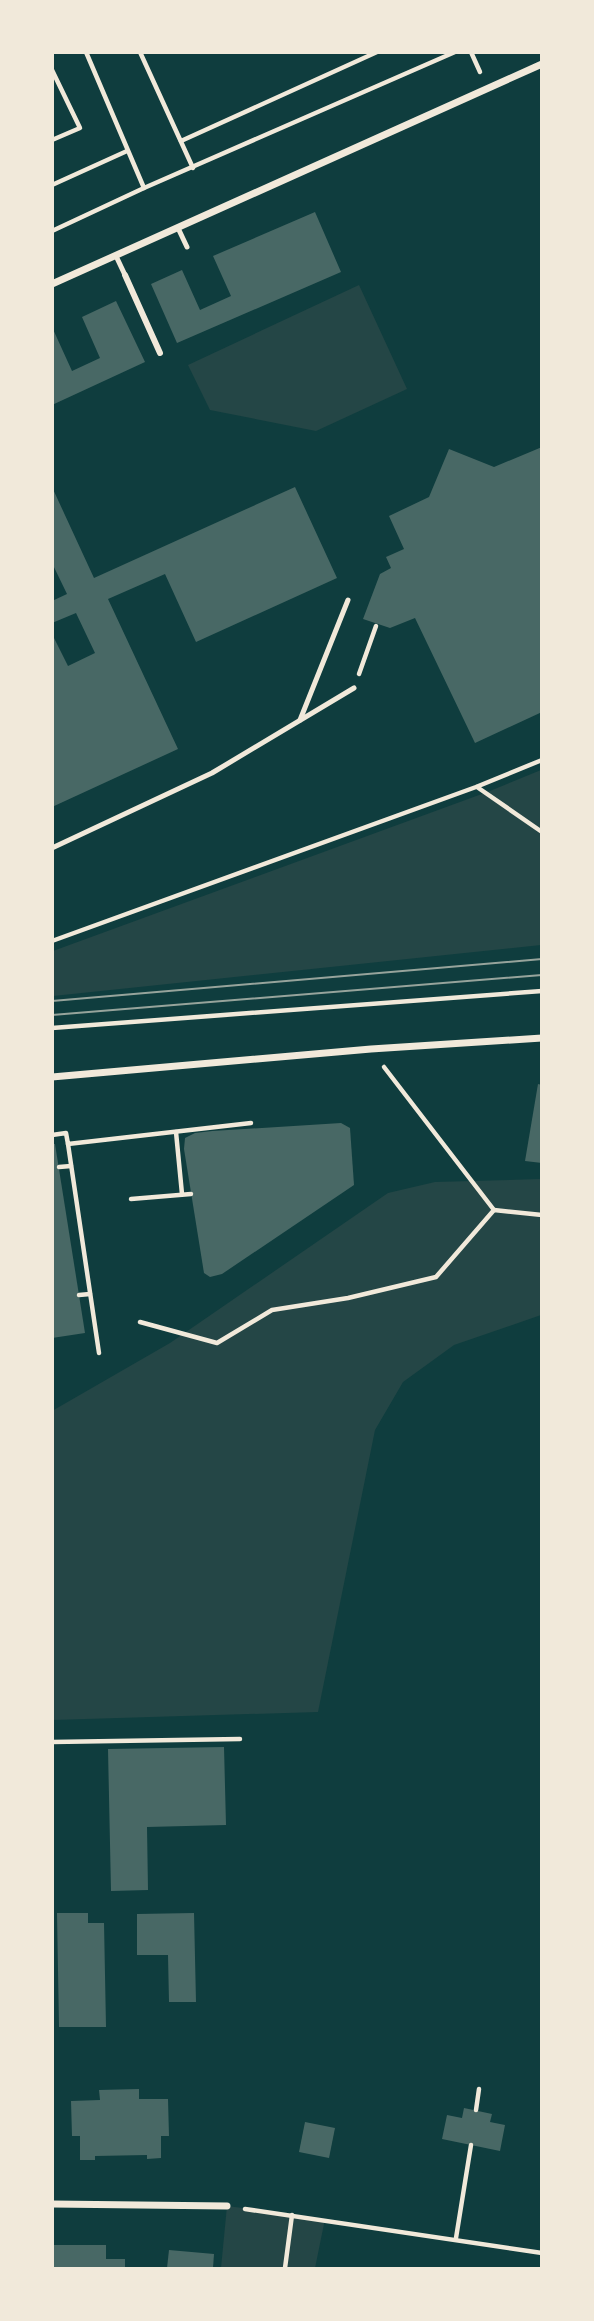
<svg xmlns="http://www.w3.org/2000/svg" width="594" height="2321" viewBox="0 0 594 2321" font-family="'Exo 2',sans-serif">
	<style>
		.green { fill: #244646 }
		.building { fill: #486865 }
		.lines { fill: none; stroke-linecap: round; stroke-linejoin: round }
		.path { stroke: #f1e9da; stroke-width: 4.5 }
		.service { stroke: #f1e9da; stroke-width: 5 }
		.pedestrian { stroke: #f1e9da; stroke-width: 6 }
		.minor { stroke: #f1e9da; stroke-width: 7 }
		.tram { stroke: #97a49c; stroke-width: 2 }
	</style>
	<rect width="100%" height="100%" fill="#0f3d3e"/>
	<!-- green -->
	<g class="green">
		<path d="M359 285 407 389 316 431 210 410 188 365Z"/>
		<path d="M541 770V945L53 996V951L490 791Z"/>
		<path d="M541 1179V1315L454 1345 403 1382 375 1430 318 1712 53 1720 52 1411 170 1343 388 1193 435 1182Z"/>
		<path d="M227 2206 325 2219 315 2268H221Z"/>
	</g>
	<!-- building -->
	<g class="building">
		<path d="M315 212 341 272 177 343 151 284 182 270 200 310 231 296 213 256Z"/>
		<path d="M116 301 145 362 52 405V327L72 371 100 358 82 317Z"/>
		<path d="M542 447V712L475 743 415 618 390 628 363 619 380 574 391 568 386 557 404 549 389 516 429 497 449 449 494 467Z"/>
		<path d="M52 487 94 578 295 487 337 578 196 642 165 574 108 599 178 749 52 807V634L68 666 95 653 76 613 52 623V601L67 594 52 563Z"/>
		<path d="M538 1084 542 1085V1163L525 1161Z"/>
		<path d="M341 1123 350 1128 354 1185 222 1274 210 1277 204 1273 184 1149 185 1138 195 1133 212 1131Z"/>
		<path d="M52 1144H55L85 1333 52 1338Z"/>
		<path d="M224 1747 226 1825 147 1827 148 1890 111 1891 108 1749Z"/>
		<path d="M57 1913H88V1923H104L106 2027H59Z"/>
		<path d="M194 1913 196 2002H169L168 1955H137V1914Z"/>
		<path d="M139 2089V2099H168L169 2136H161V2158L147 2159V2155L95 2156V2160H80V2136H72L71 2101 100 2100 99 2090Z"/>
		<path d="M464 2108 492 2114 490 2122 505 2125 500 2151 442 2139 447 2115 462 2118Z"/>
		<path d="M305 2122 335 2128 329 2158 299 2152Z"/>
		<path d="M52 2245H106V2259H125V2268H52Z"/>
		<path d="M169 2250 214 2254 213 2268H167Z"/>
	</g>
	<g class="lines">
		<!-- path -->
		<g class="path">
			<path d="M86 52 144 188"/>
			<path d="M140 52 193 168"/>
			<path d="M471 52 480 72"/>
			<path d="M52 70 80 128 52 140"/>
			<path d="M181 141 377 52"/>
			<path d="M52 185 127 151"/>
			<path d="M52 231 144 188 455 52"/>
			<path d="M359 674 376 626"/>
			<path d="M477 787 542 832"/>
			<path d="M52 941 476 787 542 760"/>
			<path d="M52 1028 542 991"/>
			<path d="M384 1067 494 1210"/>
			<path d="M176 1132 182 1194"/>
			<path d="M52 1135 66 1133 68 1144 251 1123"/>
			<path d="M68 1144 99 1353"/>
			<path d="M59 1167 71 1166"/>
			<path d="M131 1199 191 1194"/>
			<path d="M79 1295 90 1294"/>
			<path d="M140 1322 217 1343 272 1310 348 1298 436 1277 494 1210 542 1215"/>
			<path d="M52 1742 240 1739"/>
			<path d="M476 2110 479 2089"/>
			<path d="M245 2209 542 2253"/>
			<path d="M456 2238 471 2145"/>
			<path d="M285 2268 292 2215"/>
		</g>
		<!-- service -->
		<g class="service">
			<path d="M178 228 187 247"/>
			<path d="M116 256 125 275"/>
			<path d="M300 720 348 600"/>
			<path d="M52 848 212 773 354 688"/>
		</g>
		<!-- pedestrian -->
		<path class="pedestrian" d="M125 275 160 353"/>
		<!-- minor -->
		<g class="minor">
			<path d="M52 284 542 64"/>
			<path d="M52 1077 371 1049 542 1038"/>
			<path d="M52 2204 227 2206"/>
		</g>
		<!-- tram -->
		<g class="tram">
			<path d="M52 1001 542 959"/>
			<path d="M52 1015 542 975"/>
		</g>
	</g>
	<!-- border -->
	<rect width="594" height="2321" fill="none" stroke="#f1e9da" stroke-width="108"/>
</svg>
